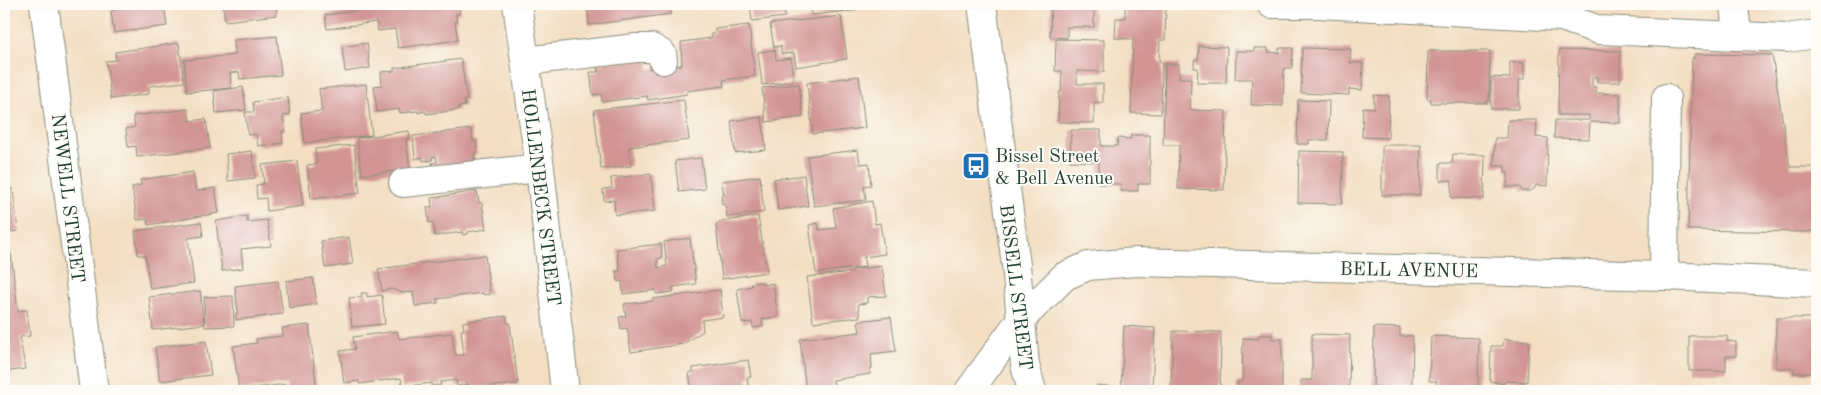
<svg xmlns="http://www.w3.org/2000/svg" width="1821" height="395" viewBox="0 0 1821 395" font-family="'Old Standard TT',serif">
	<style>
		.building { fill: #d29594 }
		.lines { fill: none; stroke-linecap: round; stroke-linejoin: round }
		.minor-casing { stroke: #898e7b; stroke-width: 30 }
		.minor { stroke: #fff; stroke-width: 28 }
		.labels { text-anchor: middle; stroke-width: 4; stroke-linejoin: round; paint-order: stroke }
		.poi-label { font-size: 19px; fill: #1f3d34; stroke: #fdfcf7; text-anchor: start }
		.street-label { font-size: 19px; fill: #1f3d34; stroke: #fdfcf7 }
	</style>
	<rect width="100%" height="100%" fill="#fdfcf7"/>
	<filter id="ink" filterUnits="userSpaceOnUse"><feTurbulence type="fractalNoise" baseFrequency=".02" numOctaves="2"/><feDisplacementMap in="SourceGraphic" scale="10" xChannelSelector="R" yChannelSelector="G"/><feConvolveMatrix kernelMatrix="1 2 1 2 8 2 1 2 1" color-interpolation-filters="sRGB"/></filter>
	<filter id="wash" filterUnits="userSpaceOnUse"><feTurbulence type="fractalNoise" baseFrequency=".0096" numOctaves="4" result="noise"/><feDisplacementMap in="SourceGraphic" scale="20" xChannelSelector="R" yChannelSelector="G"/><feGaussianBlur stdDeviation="1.12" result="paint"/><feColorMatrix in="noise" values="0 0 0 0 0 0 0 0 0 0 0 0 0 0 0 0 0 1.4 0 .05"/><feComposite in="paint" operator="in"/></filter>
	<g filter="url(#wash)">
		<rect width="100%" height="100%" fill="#f3dec2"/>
		<g id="blocks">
			<!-- building -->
			<g class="building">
				<path d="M114 4H164L167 26 114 33 111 11 115 10Z"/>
				<path d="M223 4H276L277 15 225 21Z"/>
				<path d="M357 4H376V5L358 7Z"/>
				<path d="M425 4H458L460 13 456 14 457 22H455L458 40 398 48 395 29 378 31 376 22 327 29 325 15 391 6 392 8Z"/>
				<path d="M587 4H670L671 14 589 25Z"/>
				<path d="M750 4H784L785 17 752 21Z"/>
				<path d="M810 4H857V10L811 15Z"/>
				<path d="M1051 4H1094V27H1067V38L1050 37Z"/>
				<path d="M1125 4H1166L1165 40H1160L1159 62H1162L1161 114 1131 113 1133 39 1115 38 1116 18H1125Z"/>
				<path d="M841 16 847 59 796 67 794 53 781 54V46L774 47 770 24Z"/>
				<path d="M749 25 755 76 723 80 724 86 687 91V94L648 100 647 96 602 102 601 94 593 95 590 72H598L597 64 648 58 649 69 682 65 681 42 712 38 711 34 715 33V29Z"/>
				<path d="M277 36 281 75 240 79 239 72 230 73 231 88 187 92 184 60 235 55 234 40Z"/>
				<path d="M1056 39 1104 40V72L1077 71V84H1103V103L1094 102V123L1058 122 1059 92H1061L1062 71H1055Z"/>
				<path d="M179 43 184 82 149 86V94L111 99 106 61 116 60 115 52Z"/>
				<path d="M367 43 370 68 345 72 342 47Z"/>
				<path d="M1199 46 1227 47 1226 83H1197L1198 68H1194V60H1198Z"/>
				<path d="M1254 48H1268V52L1279 53V48H1293L1292 68H1284L1283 106 1251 105 1252 79H1235L1236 51H1254Z"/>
				<path d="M1302 48 1351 49 1350 63H1363L1362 90 1349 89V95L1301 93Z"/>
				<path d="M775 50 776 60 791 58 793 81 762 85 758 52Z"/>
				<path d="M1559 50 1620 51V82H1597V77H1592V87H1596V93L1620 94V123L1590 122 1589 139 1554 138 1555 120H1589V115H1558Z"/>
				<path d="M1428 51H1490L1489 101H1487V103H1431V99H1427Z"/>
				<path d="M1694 54 1772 55 1790 167H1815L1817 181V228L1815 230 1806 232 1688 230 1692 58H1694Z"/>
				<path d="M461 59 467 100H464L465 106 458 107V110L426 114 425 111 418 113V111L400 113 399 109 377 112 374 86 382 85 381 72 394 71V68Z"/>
				<path d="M1510 62 1524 63V79L1519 80V109H1491V77L1510 78Z"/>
				<path d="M1165 64H1179V78H1191L1190 110 1226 111 1224 190 1178 189 1179 145H1163Z"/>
				<path d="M859 76 865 128 813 134 807 83Z"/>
				<path d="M366 84 372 135 305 143 301 113 322 111 319 89Z"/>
				<path d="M799 84 803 117 766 122 762 88Z"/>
				<path d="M243 87 246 110 216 113 214 91Z"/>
				<path d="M1374 95 1389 96 1388 138 1362 137 1363 107 1374 108Z"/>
				<path d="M288 97 290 115 283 116 285 131H282L283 143 258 146 256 134 248 135 245 112H254L253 102Z"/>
				<path d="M684 100 689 140 629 147 631 166 601 169 594 110Z"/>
				<path d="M1298 100 1329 101 1328 140H1309V144H1297Z"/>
				<path d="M188 109 190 121 206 119 210 148 137 157 136 146 128 147 126 129 135 127 133 116Z"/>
				<path d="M762 117 766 150 735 153 731 121Z"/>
				<path d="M1508 120H1537L1536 137 1548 138 1547 186 1536 185 1535 188 1531 191H1522L1520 187H1507L1508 172H1505V166H1494L1495 138H1507Z"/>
				<path d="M471 129 473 141H476L477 154H474L476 167 434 169 432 163 437 162 436 156 432 157V160L423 161 422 157 415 159 413 136Z"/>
				<path d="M1071 130H1101V146H1117L1118 138 1131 139V135H1150V184H1138V191H1121V184H1099V162L1070 161Z"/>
				<path d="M409 131 410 139H406L410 169 362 175 357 138Z"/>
				<path d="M354 145 360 193 311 199 307 165 317 164 315 149Z"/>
				<path d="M1382 145H1421L1420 195H1382Z"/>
				<path d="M858 150 860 164 869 163 871 185 864 186 866 200 814 206 807 156Z"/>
				<path d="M252 151 255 178 228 181 226 154Z"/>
				<path d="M1299 151 1343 152 1342 204 1298 203Z"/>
				<path d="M1453 154 1485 155 1484 199 1451 198 1452 180 1440 181V163H1452Z"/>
				<path d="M701 158 705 189 679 192 675 161Z"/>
				<path d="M297 161 303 206 267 211 266 198 257 199 256 185 264 184 262 165Z"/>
				<path d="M193 172 196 191 215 188 219 213 148 225 147 219 137 220 132 187 141 185 140 180Z"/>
				<path d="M651 174 655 211 615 215 614 200 604 201 603 189 612 188 611 178Z"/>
				<path d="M804 175 808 206 778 210 774 179Z"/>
				<path d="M760 176 764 212 727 217 725 204 722 205 721 195H724L722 181Z"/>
				<path d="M13 189 18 231 4 233V190Z"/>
				<path d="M477 191 479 203H482L486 229 468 232V234L463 235 462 232 435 236 433 222 429 223 427 207H432L431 198Z"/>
				<path d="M872 201 875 224 880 223 885 254 864 257 865 267 816 273 809 225 818 223 819 230 836 228 833 208Z"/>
				<path d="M247 216V222L267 220 271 246 241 249 243 268 222 271 216 221Z"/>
				<path d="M758 216 767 272 722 279 716 224 720 223 719 222Z"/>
				<path d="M201 222 203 236 188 238 194 283 150 289 145 255H138L135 231Z"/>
				<path d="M349 237 353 264 325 268 321 241Z"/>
				<path d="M690 238 696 284 673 287V292L656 294V290L623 294 622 281 618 282 616 271H620L617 249 661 244 662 258 657 259 658 268 667 266 664 242Z"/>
				<path d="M4 254H11L18 311 27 310 30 336 20 337 25 369 4 372Z"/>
				<path d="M485 255 490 294 484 295 483 293 437 299 438 303 415 306 413 292 403 293 391 289 382 291 378 269Z"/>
				<path d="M882 266 886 296 867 297V303L858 304 860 317 813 322 807 277 852 272V270Z"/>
				<path d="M313 278 317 304 289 308 286 281Z"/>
				<path d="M278 281 283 314 236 320V313H238L235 286Z"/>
				<path d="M763 282 764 285 773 283 778 317 762 319 763 326 753 328 752 322 742 323 737 289 752 286 751 283Z"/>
				<path d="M720 290 723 317 702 320 703 331 683 344 631 352 627 328 621 329 619 317 626 316 624 304 653 301 652 299Z"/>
				<path d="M200 291 204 324 153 330 149 297Z"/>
				<path d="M361 293H367V297L382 295 385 324 352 327 349 298 362 297Z"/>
				<path d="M233 296 234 326 205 327 204 297Z"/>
				<path d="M506 316 507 323H510L518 384 468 388V384L457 386 456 380 440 382 441 385 431 386V383L402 387 401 378 359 384V381L344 383 340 351 355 349 353 337 397 331 399 339 452 333 455 355H464L461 330H464L463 322Z"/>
				<path d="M891 317 896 351 871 354 872 368 870 369V374L833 380 834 387H831L832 391H806L800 339 860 332 858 321Z"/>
				<path d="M1776 318H1817V373H1794V368H1776Z"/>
				<path d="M309 325 317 390H287L286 384 239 390 233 346 257 343 256 339 283 336 282 328Z"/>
				<path d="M1124 326 1155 328 1152 391H1121Z"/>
				<path d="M1374 327 1400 328V336H1413L1412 388 1373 387Z"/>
				<path d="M1173 331 1221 332 1220 390 1224 391H1171Z"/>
				<path d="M1312 334 1350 335 1349 391H1301V380H1312Z"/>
				<path d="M1259 335H1272V339H1282V391H1237V382H1242L1243 338 1259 339Z"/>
				<path d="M1431 336 1479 338 1478 391H1452L1453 389 1436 388 1437 381H1429Z"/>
				<path d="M1689 336H1727V341L1736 342V356H1726V371H1689Z"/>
				<path d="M1504 339 1529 341 1527 382 1506 381 1503 384 1490 381 1491 346H1503Z"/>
				<path d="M206 341 211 375 160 381 155 347Z"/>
				<path d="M748 360 751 377H747L749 391H702V389L692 391 689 373 693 372V368Z"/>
				<path d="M1097 385 1108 386 1107 389 1116 390V391H1096Z"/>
				<path d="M1561 386 1591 387V391H1561Z"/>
			</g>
		</g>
	</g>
	<g filter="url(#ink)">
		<use href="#blocks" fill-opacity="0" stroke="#898e7b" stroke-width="1"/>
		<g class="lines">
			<defs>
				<g id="minor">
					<path d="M44 4 94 391"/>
					<path d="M517 4 540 168 565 391"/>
					<path d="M982 4 1016 265 1025 365 1032 391"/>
					<path d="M1271 4H1319L1562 17 1599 30 1787 38 1817 34"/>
					<path d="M1734 4 1737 36"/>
					<path d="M525 61 636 48H652L662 54 663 60"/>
					<path d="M403 183 540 168"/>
					<path d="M1664 276 1666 98"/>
					<path d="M969 391 1021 319 1065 276 1088 266 1136 262 1664 276 1817 283"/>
				</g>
			</defs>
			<!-- minor casing -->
			<use href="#minor" class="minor-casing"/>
			<!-- minor -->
			<use href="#minor" class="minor"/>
		</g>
	</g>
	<!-- icons -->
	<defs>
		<symbol id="bus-square" viewBox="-11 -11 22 22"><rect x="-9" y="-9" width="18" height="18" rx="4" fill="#1f6fb2" stroke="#fdfcf7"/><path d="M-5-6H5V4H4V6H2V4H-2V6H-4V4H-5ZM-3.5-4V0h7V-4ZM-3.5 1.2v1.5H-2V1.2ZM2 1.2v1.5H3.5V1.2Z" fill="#fff"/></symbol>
	</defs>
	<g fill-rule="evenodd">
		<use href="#bus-square" x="960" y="150" width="32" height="32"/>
	</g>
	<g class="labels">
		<!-- poi labels -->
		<g class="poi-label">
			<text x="995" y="162">Bissel Street<tspan x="995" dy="22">&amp; Bell Avenue</tspan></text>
		</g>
		<!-- street labels -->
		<g class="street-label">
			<text transform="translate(542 197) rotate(83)" y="7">HOLLENBECK STREET</text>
			<text transform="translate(69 198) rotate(83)" y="7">NEWELL STREET</text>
			<text transform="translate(1409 269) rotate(1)" y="7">BELL AVENUE</text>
			<text transform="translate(1017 287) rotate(83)" y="7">BISSELL STREET</text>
		</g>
	</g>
	<!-- margin -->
	<rect width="1821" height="395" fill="none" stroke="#fdfcf7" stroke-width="20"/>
</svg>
